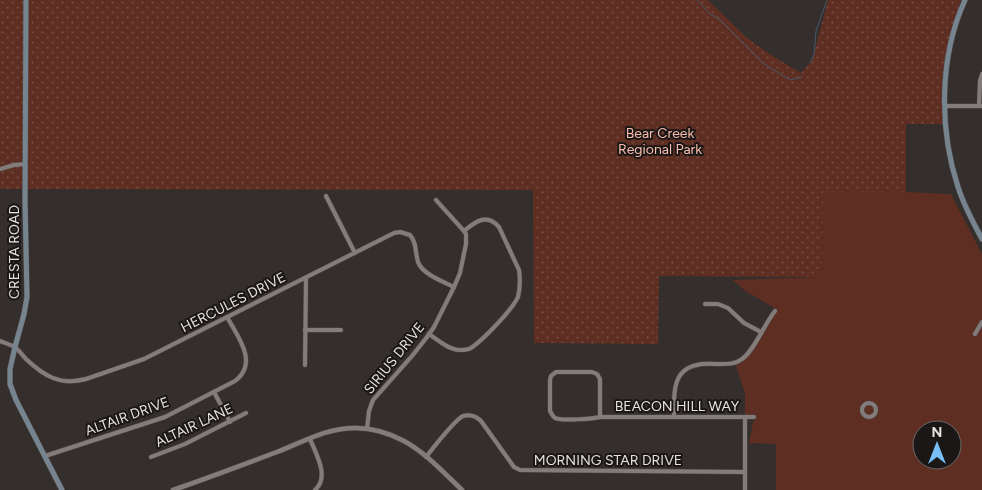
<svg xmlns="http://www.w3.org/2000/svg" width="982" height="490" viewBox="0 0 982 490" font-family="Figtree,sans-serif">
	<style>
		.grass { fill: #5d2e21; fill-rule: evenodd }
		.park { fill: url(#park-dots) }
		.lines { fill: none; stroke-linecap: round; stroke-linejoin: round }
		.stream { stroke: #465967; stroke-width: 1 }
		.minor-casing { stroke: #514b49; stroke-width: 5 }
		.tertiary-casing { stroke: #514b49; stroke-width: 5.5 }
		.secondary-casing { stroke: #514b49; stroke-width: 6 }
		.minor { stroke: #847c7a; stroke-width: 4 }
		.tertiary { stroke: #847c7a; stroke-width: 4.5 }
		.secondary { stroke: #768490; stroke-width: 5 }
		.labels { text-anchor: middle; stroke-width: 4; stroke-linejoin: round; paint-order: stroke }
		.park-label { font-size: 14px; fill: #f8bdac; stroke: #1a1716 }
		.street-label { font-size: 14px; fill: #e6e2e0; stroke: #1a1716 }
	</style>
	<defs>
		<pattern id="park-dots" width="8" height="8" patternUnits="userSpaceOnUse" patternTransform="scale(1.25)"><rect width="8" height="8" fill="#5d2e21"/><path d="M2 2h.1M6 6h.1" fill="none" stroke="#744c41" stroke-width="1.8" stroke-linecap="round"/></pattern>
	</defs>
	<rect width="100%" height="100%" fill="#342e2c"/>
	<!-- grass -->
	<path class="grass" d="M823 192H906L951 194 982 254V490H776V444L749 443 754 418 745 417V394L735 363 745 357 775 310 773 307 745 291 733 280 822 277ZM922 430H952V460H922Z"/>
	<!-- park -->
	<path class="park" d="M0 0H708L746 37 768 53 801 73 812 61 828 0H961C952 26 945 53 942 81 941 95 943 110 944 124H906V192H823L822 277 659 276 658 344 534 343 533 190 0 189Z"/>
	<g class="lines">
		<!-- stream -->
		<g class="stream">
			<path d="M697 0 710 14 719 19 763 63 790 80 802 77"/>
			<path d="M810 63 814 55 816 31 827 0"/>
		</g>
		<defs>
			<g id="minor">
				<path d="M945 106H982"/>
				<path d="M979 106 980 81 982 74"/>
				<path d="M0 169 14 165 25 164"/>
				<path d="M326 196 355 253"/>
				<path d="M705 304H718L728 308 744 323 761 332"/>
				<path d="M305 330H341"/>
				<path d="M429 334C438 340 449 350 460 350 463 350 468 350 471 348 483 340 512 310 518 297 520 289 520 277 519 270L499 227C487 213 476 221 464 231"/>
				<path d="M975 334 982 322"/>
				<path d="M0 341C5 343 11 345 15 347 19 350 22 355 26 359 44 376 60 386 86 379L144 359 394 233 400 232 410 235C417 243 415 252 418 262 422 274 444 282 454 287"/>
				<path d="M305 365 306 278"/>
				<path d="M556 372H592L597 374 600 379V417C592 419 561 421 555 418 552 416 552 414 550 411V380L551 376Z"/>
				<path d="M214 392 230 422"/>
				<circle cx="869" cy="410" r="7"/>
				<path d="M600 417H754"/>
				<path d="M674 417C674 397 671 370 697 365 704 363 713 364 720 364 728 364 736 364 742 359 754 351 765 323 775 311"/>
				<path d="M367 429 369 411 373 400 412 356 427 337 434 327 454 287 460 273 466 244V234L464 231 436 200"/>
				<path d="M310 439C316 454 330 477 315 490"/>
				<path d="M45 456 165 417 235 381C259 363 238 337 227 317"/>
				<path d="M151 457 185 444 246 413"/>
				<path d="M426 457C433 448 455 420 463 416 470 414 476 416 481 421L514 467 520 470 745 472"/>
				<path d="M745 490V417"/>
			</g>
			<path id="tertiary" d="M173 490C208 478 242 465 277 452 298 444 319 432 342 429 363 426 385 431 404 441 426 453 444 473 462 490"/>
			<g id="secondary">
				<path d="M26 0 25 200 27 297 24 314 15 347 10 369V384L16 400 62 490"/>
				<path d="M965 0C939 57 939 129 958 187 964 206 973 222 982 239"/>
			</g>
		</defs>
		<!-- minor casing -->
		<use href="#minor" class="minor-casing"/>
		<!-- tertiary casing -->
		<use href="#tertiary" class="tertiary-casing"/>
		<!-- secondary casing -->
		<use href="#secondary" class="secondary-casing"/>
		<!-- minor -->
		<use href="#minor" class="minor"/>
		<!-- tertiary -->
		<use href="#tertiary" class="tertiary"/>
		<!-- secondary -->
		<use href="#secondary" class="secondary"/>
	</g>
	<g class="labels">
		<!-- park labels -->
		<g class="park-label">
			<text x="660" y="138">Bear Creek<tspan x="660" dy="16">Regional Park</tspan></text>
		</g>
		<!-- street labels -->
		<g class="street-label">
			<text transform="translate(14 252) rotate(-90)" y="5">CRESTA ROAD</text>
			<text transform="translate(233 302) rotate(-27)" y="5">HERCULES DRIVE</text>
			<text transform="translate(394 358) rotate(-51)" y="5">SIRIUS DRIVE</text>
			<text x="677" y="411">BEACON HILL WAY</text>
			<text transform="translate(127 416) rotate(-20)" y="5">ALTAIR DRIVE</text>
			<text transform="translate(194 425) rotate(-25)" y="5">ALTAIR LANE</text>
			<text x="608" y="465">MORNING STAR DRIVE</text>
		</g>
	</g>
	<!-- north arrow -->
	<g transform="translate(937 445)"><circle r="24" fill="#1a1716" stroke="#6c6867"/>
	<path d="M0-4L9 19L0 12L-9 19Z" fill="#78bff8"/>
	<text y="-8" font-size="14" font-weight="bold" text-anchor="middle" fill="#e6e2e0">N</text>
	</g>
</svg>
